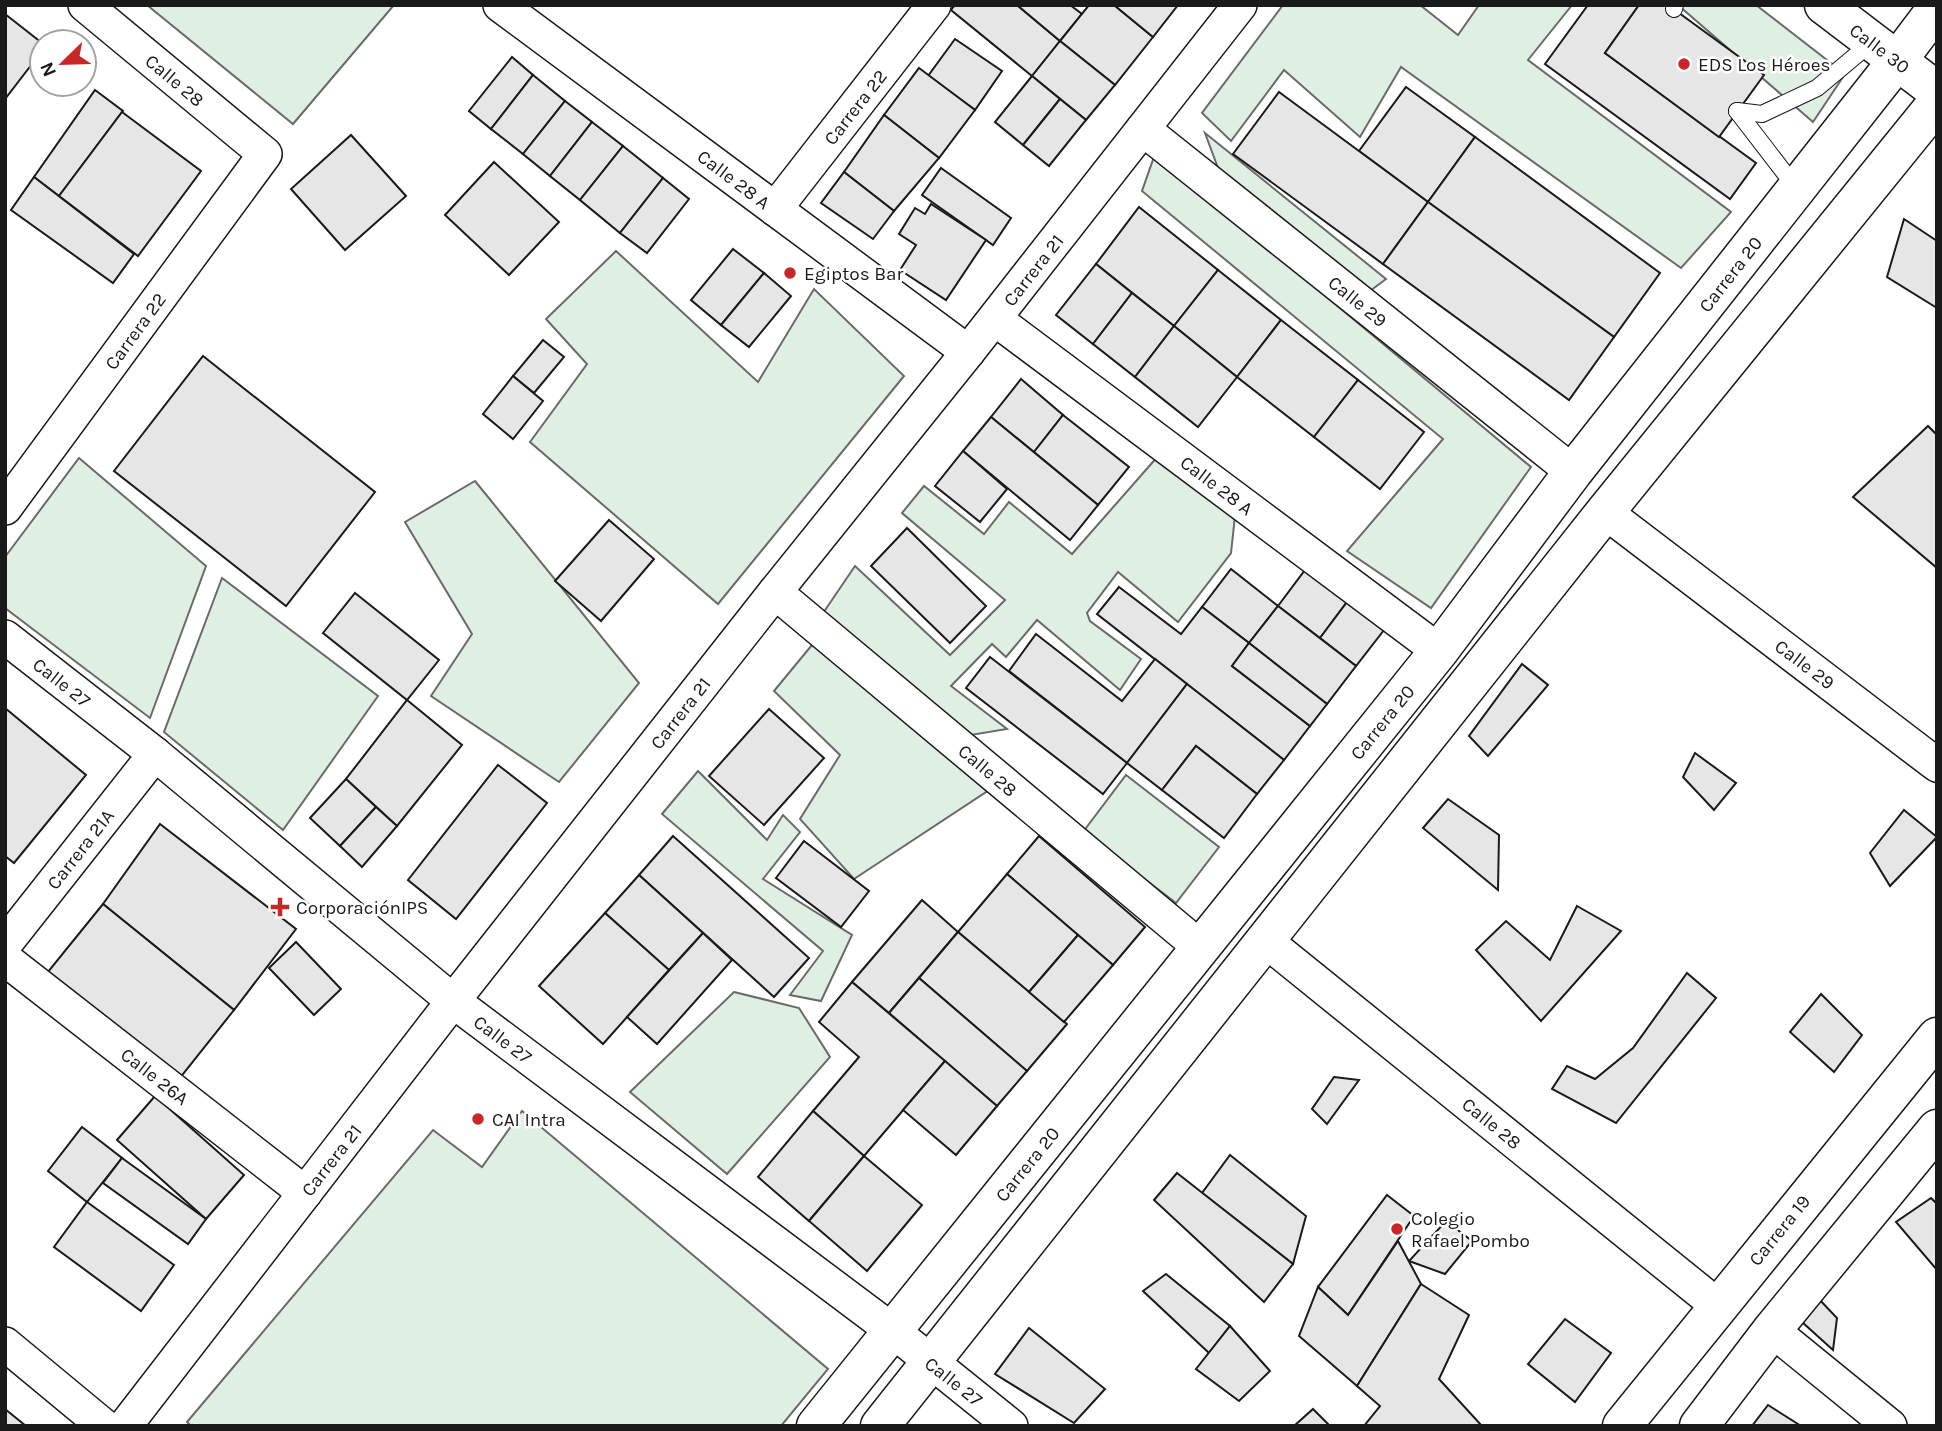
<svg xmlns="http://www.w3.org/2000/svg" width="1942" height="1431" viewBox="0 0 1942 1431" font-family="Karla,sans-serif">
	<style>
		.green { fill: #e0efe3; stroke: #6a6a6a; stroke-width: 2 }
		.building { fill: #e6e6e6; stroke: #1a1a1a; stroke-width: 2 }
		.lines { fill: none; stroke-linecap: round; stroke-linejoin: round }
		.service-casing { stroke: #1a1a1a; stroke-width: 18 }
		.minor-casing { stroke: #1a1a1a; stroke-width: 36 }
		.secondary-casing { stroke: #1a1a1a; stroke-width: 41 }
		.service { stroke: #fff; stroke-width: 16 }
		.minor { stroke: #fff; stroke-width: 33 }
		.secondary { stroke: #fff; stroke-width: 38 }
		.poi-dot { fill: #c62828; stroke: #fff; stroke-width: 2.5 }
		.labels { text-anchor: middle; stroke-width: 5; stroke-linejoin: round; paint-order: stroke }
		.street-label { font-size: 19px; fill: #1a1a1a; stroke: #fff }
		.poi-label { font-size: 19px; fill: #1a1a1a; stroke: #fff; text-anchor: start }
	</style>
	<rect width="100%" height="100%" fill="#fff"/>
	<!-- green -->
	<g class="green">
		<path d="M147 5H394L293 124Z"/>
		<path d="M1283 5H1420L1458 35 1479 5H1572L1528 60 1731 212 1681 268 1401 67 1360 137 1284 70 1231 141 1202 113Z"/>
		<path d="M1678 5H1756L1845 74 1813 122Z"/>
		<path d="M1205 133 1386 279 1366 294 1221 176Z"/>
		<path d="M1155 154 1531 467 1431 608 1347 551 1443 439 1142 191Z"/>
		<path d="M616 251 758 382 814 289 904 376 718 604 530 442 587 364 546 319Z"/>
		<path d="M1159 455 1235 516 1231 553 1178 622 1118 572 1087 613 1090 621 1141 659 1120 690 1037 620 1006 657 992 644 951 686 1007 729 959 737 817 622 855 566 950 655 1005 600 902 513 924 486 984 534 1009 502 1072 554Z"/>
		<path d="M79 458 206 566 150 718 5 608V557Z"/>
		<path d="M475 481 639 683 559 782 431 696 472 634 405 522Z"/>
		<path d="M222 578 378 696 283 830 164 732Z"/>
		<path d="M821 634 989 790 854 879 800 819 840 755 774 691Z"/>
		<path d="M698 771 767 840 783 815 800 832 763 879 852 935 821 1001 790 995 823 951 662 814Z"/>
		<path d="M1126 775 1219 847 1176 903 1083 832Z"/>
		<path d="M734 992 799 1008 830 1057 727 1174 630 1092Z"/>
		<path d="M522 1111 828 1369 781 1426H191L187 1422 433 1130 482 1167Z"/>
	</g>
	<!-- building -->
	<g class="building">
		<path d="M955 5H1017L1060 41 1032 76 951 10Z"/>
		<path d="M1017 5H1070L1082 14 1060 41Z"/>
		<path d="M1089 5H1114L1153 37 1115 85 1060 41Z"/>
		<path d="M1114 5H1178L1153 37Z"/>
		<path d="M1588 5H1639L1605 53 1756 163 1730 199 1545 64Z"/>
		<path d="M1639 5H1668L1764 75 1719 137 1605 53Z"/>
		<path d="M5 14 42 43V51L5 99Z"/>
		<path d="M955 39 1002 71 975 110 928 76Z"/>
		<path d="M1060 41 1115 85 1086 120 1032 76Z"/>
		<path d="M512 57 533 75 491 129 469 111Z"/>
		<path d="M919 68 975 110 939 158 884 115Z"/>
		<path d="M533 75 565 101 523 154 491 129Z"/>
		<path d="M1032 76 1060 99 1023 145 995 122Z"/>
		<path d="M1406 87 1475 137 1428 202 1359 151Z"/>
		<path d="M95 90 123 111 59 196 34 177Z"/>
		<path d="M1279 92 1428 202 1383 264 1233 154Z"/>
		<path d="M1060 99 1086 120 1049 166 1023 145Z"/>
		<path d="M565 101 592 122 550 176 523 154Z"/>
		<path d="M122 112 201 171 138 256 59 196Z"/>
		<path d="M884 115 939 158 894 211 844 172Z"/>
		<path d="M592 122 623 146 580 200 550 176Z"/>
		<path d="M351 135 406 196 345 250 291 189Z"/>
		<path d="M1475 137 1660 273 1614 337 1428 202Z"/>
		<path d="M623 146 663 178 620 233 580 200Z"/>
		<path d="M494 162 559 222 509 275 445 215Z"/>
		<path d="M941 168 1011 218 993 245 922 195Z"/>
		<path d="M844 172 894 211 873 239 821 203Z"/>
		<path d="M34 177 134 254 113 283 11 210Z"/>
		<path d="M663 178 689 199 647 253 620 233Z"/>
		<path d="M1428 202 1614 337 1569 400 1383 264Z"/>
		<path d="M931 204 986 240 946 300 900 270 916 245 899 234 915 208 925 214Z"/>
		<path d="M1139 207 1218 270 1174 326 1096 264Z"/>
		<path d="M1904 219 1937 241V308L1887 277Z"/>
		<path d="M733 249 764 273 721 325 691 300Z"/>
		<path d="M1096 264 1132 293 1093 344 1056 315Z"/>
		<path d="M1218 270 1281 320 1237 377 1174 326Z"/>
		<path d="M764 273 791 296 749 347 721 325Z"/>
		<path d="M1132 293 1174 326 1135 377 1093 344Z"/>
		<path d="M1281 320 1358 380 1314 437 1237 377Z"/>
		<path d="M1174 326 1237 377 1198 427 1135 377Z"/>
		<path d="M543 340 564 357 534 393 513 376Z"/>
		<path d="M203 356 375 492 286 606 114 471Z"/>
		<path d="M513 376 543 401 513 439 483 414Z"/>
		<path d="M1021 379 1063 415 1034 452 991 417Z"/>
		<path d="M1358 380 1424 432 1380 489 1314 437Z"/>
		<path d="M1063 415 1129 467 1098 505 1034 452Z"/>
		<path d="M991 417 1098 505 1070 540 963 451Z"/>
		<path d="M1928 426 1937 435V568L1853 497Z"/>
		<path d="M963 451 1007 489 980 522 935 486Z"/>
		<path d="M609 520 654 559 601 621 555 581Z"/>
		<path d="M907 528 986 606 950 643 871 566Z"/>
		<path d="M1231 569 1278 606 1249 643 1202 607Z"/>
		<path d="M1305 570 1347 602 1320 638 1278 606Z"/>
		<path d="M1119 587 1181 634 1202 607 1249 643 1232 666 1310 726 1284 760 1097 614Z"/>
		<path d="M355 593 439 660 407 700 323 633Z"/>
		<path d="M1347 602 1384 630 1356 666 1320 638Z"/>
		<path d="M1278 606 1356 666 1327 704 1249 643Z"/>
		<path d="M1036 634 1122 701 1155 659 1187 684 1127 763 1009 671Z"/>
		<path d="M1249 643 1327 704 1310 726 1232 666Z"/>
		<path d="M990 657 1127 763 1103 794 966 688Z"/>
		<path d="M1522 664 1548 685 1488 756 1469 736Z"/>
		<path d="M1187 684 1284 760 1257 794 1196 746 1162 790 1127 763Z"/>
		<path d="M407 700 462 745 397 826 346 779Z"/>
		<path d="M5 708 86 775 14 863 5 856Z"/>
		<path d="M769 709 824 758 764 825 709 776Z"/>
		<path d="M1196 746 1257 794 1224 838 1162 790Z"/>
		<path d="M1695 753 1736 783 1714 810 1683 777Z"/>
		<path d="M498 765 547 803 456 919 408 880Z"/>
		<path d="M346 779 376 807 340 846 310 818Z"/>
		<path d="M1448 799 1499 835 1498 890 1423 828Z"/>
		<path d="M376 807 397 826 362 867 340 846Z"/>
		<path d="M1904 810 1937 837 1890 886 1870 853Z"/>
		<path d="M160 824 296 929 234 1010 103 904Z"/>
		<path d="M673 836 809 958 774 997 639 875Z"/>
		<path d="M1039 836 1145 927 1113 965 1007 874Z"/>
		<path d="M804 841 869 891 841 927 776 878Z"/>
		<path d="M1007 874 1078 935 1029 992 958 932Z"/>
		<path d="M639 875 703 933 669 970 605 913Z"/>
		<path d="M922 900 958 932 889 1013 852 982Z"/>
		<path d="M103 904 234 1010 179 1079 47 973Z"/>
		<path d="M1577 906 1621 931 1541 1021 1476 950 1506 921 1550 960Z"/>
		<path d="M605 913 669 970 603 1044 539 986Z"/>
		<path d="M958 932 1067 1024 1027 1071 919 978Z"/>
		<path d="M703 933 732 960 657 1044 627 1017Z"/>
		<path d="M1078 935 1113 965 1064 1022 1029 992Z"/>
		<path d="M296 942 341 989 314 1015 269 968Z"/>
		<path d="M1687 973 1716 998 1616 1123 1552 1089 1567 1066 1595 1079 1633 1048Z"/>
		<path d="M919 978 1027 1071 997 1106 889 1013Z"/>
		<path d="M852 982 945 1061 864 1156 813 1111 859 1057 819 1022Z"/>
		<path d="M1821 994 1862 1035 1834 1072 1790 1032Z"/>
		<path d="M945 1061 997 1106 956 1155 903 1110Z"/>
		<path d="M1334 1077 1359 1080 1327 1124 1312 1109Z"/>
		<path d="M155 1096 244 1175 206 1219 117 1140Z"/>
		<path d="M813 1111 864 1156 809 1221 758 1177Z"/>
		<path d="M82 1127 122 1158 87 1202 48 1171Z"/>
		<path d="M1230 1155 1306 1216 1293 1264 1202 1193Z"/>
		<path d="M864 1156 922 1205 867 1271 809 1221Z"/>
		<path d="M122 1158 206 1219 188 1244 103 1183Z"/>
		<path d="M1177 1173 1293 1264 1264 1302 1154 1200Z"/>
		<path d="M1387 1195 1414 1216 1348 1315 1318 1287Z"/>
		<path d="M1931 1198 1937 1204V1270L1896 1222Z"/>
		<path d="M87 1202 174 1265 141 1311 54 1247Z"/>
		<path d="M1446 1221 1472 1241 1445 1274 1409 1261Z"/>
		<path d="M1398 1241 1421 1284 1357 1386 1299 1336 1318 1287 1348 1315Z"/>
		<path d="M1166 1274 1230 1326 1209 1353 1143 1291Z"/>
		<path d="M1421 1284 1469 1315 1439 1379 1482 1426H1364L1380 1406 1357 1386Z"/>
		<path d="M1817 1297 1837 1318 1833 1350 1802 1322Z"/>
		<path d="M1565 1319 1611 1353 1575 1402 1528 1364Z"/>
		<path d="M1230 1326 1270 1371 1239 1401 1196 1369Z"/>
		<path d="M1029 1328 1105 1389 1074 1423 995 1374Z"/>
		<path d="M1768 1405 1801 1426H1752Z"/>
		<path d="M5 1409 26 1426H5Z"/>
		<path d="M1313 1409 1330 1426H1294Z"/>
	</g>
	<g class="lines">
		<defs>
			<g id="service">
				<path d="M1674 9 1675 5"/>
				<path d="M1737 111 1762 114 1817 88 1872 42"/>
				<path d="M1737 111 1797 189"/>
			</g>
			<g id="minor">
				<path d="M500 5 968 352"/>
				<path d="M1143 129 1573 472"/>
				<path d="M775 209 934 5"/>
				<path d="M995 319 1439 651"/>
				<path d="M5 508 265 154 85 5"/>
				<path d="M1605 512 1937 765"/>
				<path d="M775 592 1201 948"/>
				<path d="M5 637 155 754 453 1001 893 1331 1011 1426"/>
				<path d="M1266 941 1718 1306"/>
				<path d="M5 944 155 754"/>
				<path d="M5 959 305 1193"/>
				<path d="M1772 1330 1890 1426"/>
				<path d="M5 1344 104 1426"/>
				<path d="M125 1426 453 1001 775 592 968 352 1240 5"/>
			</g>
			<g id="secondary">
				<path d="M1824 5 1937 91"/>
				<path d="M816 1426 1439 651 1573 472 1897 61 1937 8"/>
				<path d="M880 1426 1605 512 1937 103"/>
				<path d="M1622 1426 1937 1037"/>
				<path d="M1699 1426 1772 1330 1937 1129"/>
			</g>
		</defs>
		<!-- service casing -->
		<use href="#service" class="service-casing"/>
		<!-- minor casing -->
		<use href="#minor" class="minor-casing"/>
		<!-- secondary casing -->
		<use href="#secondary" class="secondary-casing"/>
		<!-- service -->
		<use href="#service" class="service"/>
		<!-- minor -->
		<use href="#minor" class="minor"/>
		<!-- secondary -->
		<use href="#secondary" class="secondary"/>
	</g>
	<!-- markers -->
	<g class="poi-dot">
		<circle cx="1684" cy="64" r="7"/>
		<circle cx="790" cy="273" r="7"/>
		<path d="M276.5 896.5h7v7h7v7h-7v7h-7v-7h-7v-7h7z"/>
		<circle cx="478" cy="1119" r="7"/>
		<circle cx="1397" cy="1229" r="7"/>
	</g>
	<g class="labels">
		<!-- street labels -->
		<g class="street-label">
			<text transform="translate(1880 48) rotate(37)" y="7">Calle 30</text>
			<text transform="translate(175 80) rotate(40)" y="7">Calle 28</text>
			<text transform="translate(855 107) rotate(-52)" y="7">Carrera 22</text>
			<text transform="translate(734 179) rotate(37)" y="7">Calle 28 A</text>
			<text transform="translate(1033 270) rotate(-52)" y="7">Carrera 21</text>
			<text transform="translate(1730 274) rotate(-52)" y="7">Carrera 20</text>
			<text transform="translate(1358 301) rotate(39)" y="7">Calle 29</text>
			<text transform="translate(135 331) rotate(-54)" y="7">Carrera 22</text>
			<text transform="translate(1217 485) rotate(37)" y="7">Calle 28 A</text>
			<text transform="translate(1805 664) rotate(37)" y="7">Calle 29</text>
			<text transform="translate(62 682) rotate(38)" y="7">Calle 27</text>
			<text transform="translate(680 713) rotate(-52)" y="7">Carrera 21</text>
			<text transform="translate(1382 722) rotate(-51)" y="7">Carrera 20</text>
			<text transform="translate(988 770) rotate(40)" y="7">Calle 28</text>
			<text transform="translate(80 849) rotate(-52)" y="7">Carrera 21A</text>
			<text transform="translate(503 1039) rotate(37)" y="7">Calle 27</text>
			<text transform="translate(155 1076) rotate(38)" y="7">Calle 26A</text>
			<text transform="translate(1492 1123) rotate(39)" y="7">Calle 28</text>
			<text transform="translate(331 1160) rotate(-52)" y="7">Carrera 21</text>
			<text transform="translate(1027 1164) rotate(-51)" y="7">Carrera 20</text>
			<text transform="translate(1779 1230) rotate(-51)" y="7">Carrera 19</text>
			<text transform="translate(954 1381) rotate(38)" y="7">Calle 27</text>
		</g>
		<!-- poi labels -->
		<g class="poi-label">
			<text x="1698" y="71">EDS Los Héroes</text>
			<text x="804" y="280">Egiptos Bar</text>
			<text x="296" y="914">CorporaciónIPS</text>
			<text x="492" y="1126">CAI Intra</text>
			<text x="1411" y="1225">Colegio<tspan x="1411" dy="22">Rafael Pombo</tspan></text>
		</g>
	</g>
	<!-- border -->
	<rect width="1942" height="1431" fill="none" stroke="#1a1a1a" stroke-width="14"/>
	<!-- north arrow -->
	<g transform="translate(63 63) rotate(247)"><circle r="33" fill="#ffffff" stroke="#a3a3a3" stroke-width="2"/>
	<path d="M0-5L12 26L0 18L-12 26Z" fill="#c62828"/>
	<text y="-10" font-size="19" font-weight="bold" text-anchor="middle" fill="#1a1a1a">N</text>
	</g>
</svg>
